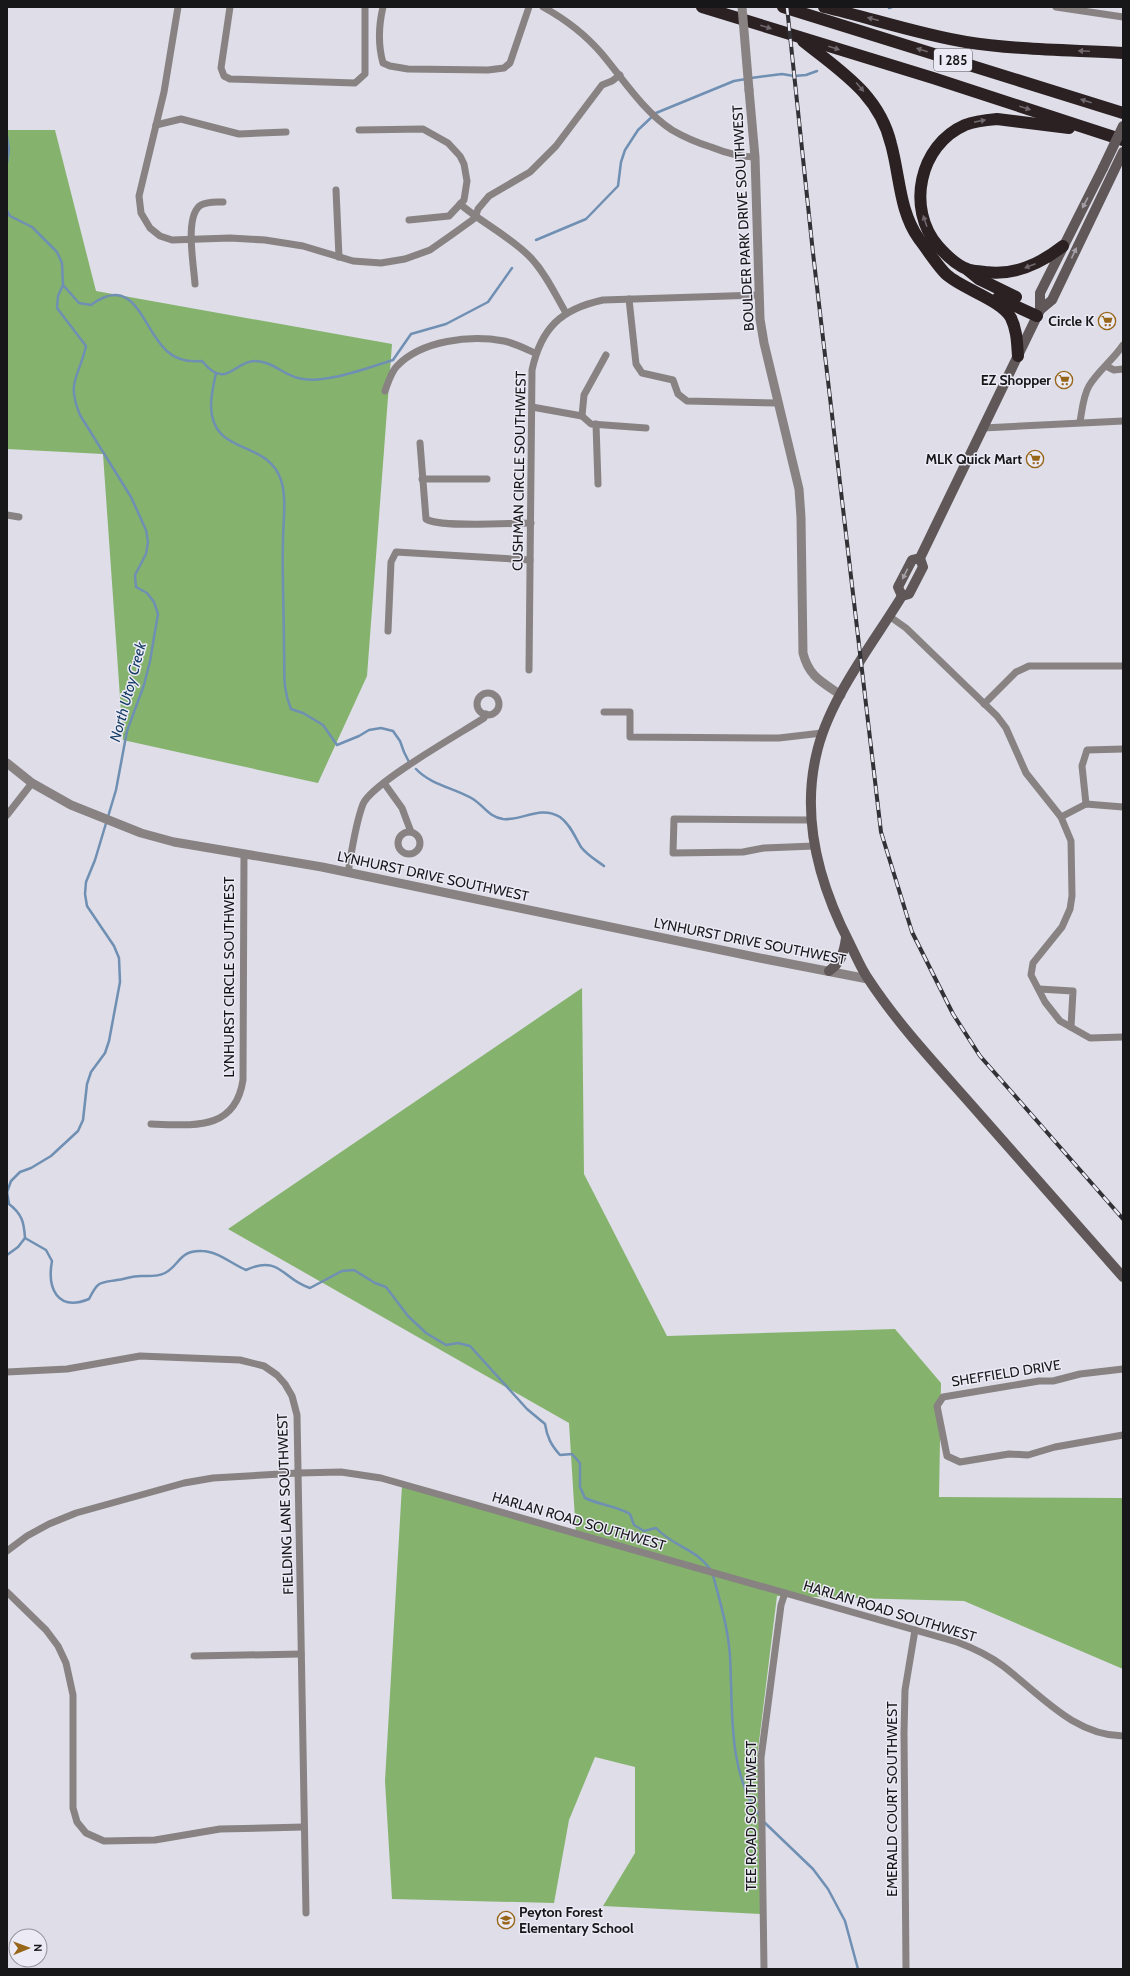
<svg xmlns="http://www.w3.org/2000/svg" width="1130" height="1976" viewBox="0 0 1130 1976" font-family="Cabin,sans-serif">
	<style>
		.forest { fill: #85b36d }
		.lines { fill: none; stroke-linecap: round; stroke-linejoin: round }
		.stream { stroke: #6f8fb3; stroke-width: 2.5 }
		.minor { stroke: #888283; stroke-width: 7 }
		.tertiary { stroke: #888283; stroke-width: 9 }
		.secondary { stroke: #5f5758; stroke-width: 10 }
		.motorway { stroke: #2b2122; stroke-width: 12 }
		.rail-casing { stroke: #323236; stroke-width: 4 }
		.rail { stroke: #ebeaf5; stroke-width: 2.5; stroke-dasharray: 8; stroke-linecap: butt }
		.tertiary-bridge { stroke: #888283; stroke-width: 9 }
		.secondary-bridge { stroke: #5f5758; stroke-width: 10 }
		.oneway { fill: #6e676c }
		.oneway2 { fill: #a5a0a6 }
		.labels { text-anchor: middle; stroke-width: 3; stroke-linejoin: round; paint-order: stroke }
		.shield { fill: #ebeaf5; stroke: #57565c; stroke-width: 1 }
		.shield-label { font-size: 13px; font-weight: bold; fill: #17171a }
		.street-label { font-size: 14px; fill: #17171a; stroke: #ebeaf5 }
		.poi-label { font-size: 14px; font-weight: bold; fill: #17171a; stroke: #ebeaf5; text-anchor: end }
		.water-label { font-size: 15px; font-style: italic; fill: #153c64; stroke: #ebeaf5 }
	</style>
	<rect width="100%" height="100%" fill="#dedde8"/>
	<!-- forest -->
	<g class="forest">
		<path d="M7 130H55L96 291 392 344 367 676 318 783 123 740 103 454 7 449Z"/>
		<path d="M582 988 584 1174 667 1336 895 1329 941 1383 939 1497 1123 1498V1669L964 1601 777 1596 758 1750 761 1914 603 1906 635 1853V1767L595 1757 569 1820 554 1903 392 1899 385 1781 402 1485 576 1535 569 1423 228 1229Z"/>
	</g>
	<g class="lines">
		<!-- stream -->
		<g class="stream">
			<path d="M889 8 892 7"/>
			<path d="M751 78 782 74 794 76 806 75 817 71"/>
			<path d="M7 136 9 149 7 163"/>
			<path d="M7 211 10 216 32 227 57 252 62 263 63 285 58 296 57 308 86 346C79 378 66 381 80 415L131 497 146 530 148 542 146 554 135 575 136 587 147 593 154 602 158 614 150 661 144 685 127 731 116 790 95 860 86 882 85 894 87 906 114 946 119 958 120 982 109 1041 105 1053 91 1072 87 1084 83 1120 78 1131 51 1156 31 1168 20 1172 11 1181 7 1192"/>
			<path d="M536 240 586 219 618 186 621 162 625 150 638 130 656 113 734 81 746 79"/>
			<path d="M63 285 79 303 91 305C136 271 143 332 168 352 178 361 190 362 202 361 227 391 233 361 255 361 272 361 282 374 298 378 324 385 367 368 393 360L411 334 446 324 488 302 512 268"/>
			<path d="M216 373C214 383 211 394 211 406 212 457 267 438 281 480 287 498 283 522 283 541 282 577 284 613 284 650 285 672 282 688 291 709L303 713 323 725 337 745 359 736 369 730 381 728 393 731 400 741 404 752 409 762"/>
			<path d="M416 769C431 785 454 788 473 799 484 806 489 817 503 819 522 821 540 805 560 817 570 824 575 837 581 847 587 855 596 860 604 866"/>
			<path d="M7 1192 9 1204C22 1214 24 1222 25 1238L18 1247 7 1255"/>
			<path d="M25 1238 46 1250 52 1261C47 1288 57 1312 89 1299 98 1281 99 1283 117 1280 125 1279 132 1276 141 1276 149 1276 157 1277 165 1273 180 1265 179 1250 202 1251 217 1251 232 1264 246 1270 280 1254 283 1280 310 1288L342 1271 354 1270 375 1283 386 1287 408 1316 426 1333 446 1345 458 1343 470 1346 527 1409 545 1424C547 1437 551 1445 560 1455L572 1454 580 1463V1487L585 1498C600 1505 616 1506 630 1514L634 1525 644 1531 656 1528C674 1547 695 1548 711 1570"/>
			<path d="M713 1575C720 1602 728 1627 730 1656 733 1707 727 1772 760 1816"/>
			<path d="M764 1822 813 1869 828 1889 845 1921 858 1969"/>
		</g>
		<!-- minor -->
		<g class="minor">
			<path d="M178 7 164 92 139 196 141 213 150 228 160 236 172 240 230 238 265 240 303 246 353 261 381 263 405 259 430 250 450 236 475 218 478 209 489 196 530 172 556 146 602 85 612 81 620 75"/>
			<path d="M230 7 221 68 224 76 230 79 355 83 365 74V7"/>
			<path d="M383 7C379 24 378 45 383 63L390 66 408 69 488 70 504 68 510 63 529 7"/>
			<path d="M543 7C565 19 585 34 602 54 623 79 644 112 672 130 684 137 698 143 711 147 726 153 739 157 755 157"/>
			<path d="M1056 7 1123 17"/>
			<path d="M156 125 181 119 239 134 286 132"/>
			<path d="M359 130 423 129 448 143 460 156 464 164 467 181 464 200 449 216 409 220"/>
			<path d="M336 190 339 257"/>
			<path d="M460 204C482 223 511 237 531 258 546 274 555 294 566 313"/>
			<path d="M195 284C194 266 184 215 201 205 208 201 216 202 223 202"/>
			<path d="M629 299 636 364 642 373 673 380 678 394 687 401 779 403"/>
			<path d="M606 355 584 395 582 416 591 424 646 428"/>
			<path d="M1106 366 1114 370 1123 369"/>
			<path d="M385 391C388 383 391 372 397 366 422 340 470 335 504 341 514 343 526 349 535 353"/>
			<path d="M532 407 582 416"/>
			<path d="M1080 422C1082 411 1083 396 1089 386 1098 371 1113 360 1123 345"/>
			<path d="M596 424 598 484"/>
			<path d="M983 428 1123 421"/>
			<path d="M420 443 426 519C439 528 510 523 531 523"/>
			<path d="M422 479H487"/>
			<path d="M7 515 19 517"/>
			<path d="M889 616 906 628 997 716 1006 728 1026 773 1061 817 1071 841 1072 896 1070 909 1062 927 1033 963 1031 975 1045 1002 1060 1021 1090 1038 1123 1037"/>
			<path d="M388 631 391 562 396 552 530 560"/>
			<path d="M529 670 532 370C541 328 561 309 603 300L759 295"/>
			<circle cx="488" cy="704" r="11"/>
			<path d="M984 704 1016 672 1029 666H1123"/>
			<path d="M604 712H630V737L779 738 822 733"/>
			<path d="M384 783 402 808 411 832"/>
			<path d="M1086 804 1082 766 1087 750 1123 749"/>
			<path d="M1086 804 1123 807"/>
			<path d="M7 815 32 783"/>
			<path d="M1061 817 1086 804"/>
			<path d="M811 820 674 819 673 853 743 852 764 848 814 846"/>
			<circle cx="409" cy="843" r="11"/>
			<path d="M348 873C352 850 355 825 363 804 372 783 461 733 484 718L486 714"/>
			<path d="M1039 989 1073 991 1071 1027"/>
			<path d="M151 1124C192 1125 235 1132 243 1080L244 854"/>
			<path d="M1123 1369 1080 1374 1053 1381H1039L943 1397 937 1406 947 1456 960 1462 1009 1454 1028 1455 1055 1447 1123 1435"/>
			<path d="M7 1372 67 1369 140 1356 240 1360 264 1366 277 1375 285 1384 292 1396 297 1415 306 1913"/>
			<path d="M7 1551 27 1536 49 1524 76 1513 184 1483 213 1478 298 1473 341 1472 381 1478 957 1642C973 1648 990 1656 1003 1666 1040 1694 1073 1735 1123 1736"/>
			<path d="M7 1592 46 1630 58 1646 66 1663 73 1695V1808L77 1822 86 1833 104 1841 155 1840 220 1829 304 1827"/>
			<path d="M194 1656 301 1654"/>
			<path d="M764 1969 761 1758 781 1605 785 1593"/>
			<path d="M906 1969 904 1733 905 1690 915 1630"/>
		</g>
		<!-- tertiary -->
		<g class="tertiary">
			<path d="M749 90 755 157 760 319 764 343 799 489 801 517 803 653C809 677 822 682 841 695"/>
			<path d="M7 763 32 783 71 805 141 833 174 842 322 867 765 959 868 979"/>
		</g>
		<!-- secondary -->
		<g class="secondary">
			<path d="M1123 152 1052 300 1040 310 920 558 923 567 909 594 902 596C872 645 828 700 816 756 801 822 820 886 850 944 856 956 861 969 869 980 902 1030 944 1073 983 1118 1030 1171 1076 1224 1123 1277"/>
			<path d="M1040 310V293L1103 168"/>
			<path d="M902 596 898 587 912 560 920 558"/>
			<path d="M829 971C841 962 844 953 846 938"/>
		</g>
		<!-- motorway -->
		<g class="motorway">
			<path d="M702 7 933 78 1123 140"/>
			<path d="M783 7 1123 113"/>
			<path d="M824 7C871 18 918 34 966 42 1017 50 1071 50 1123 53"/>
			<path d="M803 41C840 71 879 94 891 144 900 176 899 211 919 239 927 249 938 267 947 275 963 289 1003 301 1011 318 1017 330 1017 343 1018 356"/>
			<path d="M1063 246C1040 264 1015 276 985 272 979 271 972 271 967 269 956 265 946 255 938 246 906 209 919 145 965 125 975 121 986 120 997 119L1069 128"/>
			<path d="M968 270 979 279 1016 297"/>
			<path d="M998 298 1037 316"/>
		</g>
		<defs>
			<path id="rail" d="M787 7 813 253 881 832 912 932 953 1014 980 1056 1123 1219"/>
		</defs>
		<!-- rail casing -->
		<use href="#rail" class="rail-casing"/>
		<!-- rail -->
		<use href="#rail" class="rail"/>
		<!-- tertiary-bridge -->
		<path class="tertiary-bridge" d="M742 7 749 90"/>
		<!-- secondary-bridge -->
		<path class="secondary-bridge" d="M1103 168 1123 126"/>
	</g>
	<!-- one-way arrows -->
	<defs><path id="oneway-solid" d="M-6-.8H1V-3.2L6.5 0L1 3.2V.8H-6Z"/></defs>
	<g class="oneway">
		<use href="#oneway-solid" transform="translate(873 19) rotate(-165)"/>
		<use href="#oneway-solid" transform="translate(766 27) rotate(17)"/>
		<use href="#oneway-solid" transform="translate(834 48) rotate(17)"/>
		<use href="#oneway-solid" transform="translate(922 50) rotate(-163)"/>
		<use href="#oneway-solid" transform="translate(1084 51) rotate(-177)"/>
		<use href="#oneway-solid" transform="translate(860 87) rotate(49)"/>
		<use href="#oneway-solid" transform="translate(1086 101) rotate(-163)"/>
		<use href="#oneway-solid" transform="translate(1025 108) rotate(18)"/>
		<use href="#oneway-solid" transform="translate(980 121) rotate(-11)"/>
		<use href="#oneway-solid" transform="translate(925 221) rotate(-109)"/>
		<use href="#oneway-solid" transform="translate(1030 266) rotate(159)"/>
	</g>
	<g class="oneway2">
		<use href="#oneway-solid" transform="translate(1085 203) rotate(118)"/>
		<use href="#oneway-solid" transform="translate(1074 253) rotate(-65)"/>
		<use href="#oneway-solid" transform="translate(905 574) rotate(116)"/>
	</g>
	<!-- icons -->
	<defs>
		<symbol id="supermarket-ring" viewBox="-11 -11 22 22"><circle r="9.5" fill="#ebeaf5" stroke="#986619" stroke-width="1.5"/><path d="M-6-5.5h2.5l.6 2H6L4.5 2H-2.5L-4.4-4H-6ZM-1.5 3.2a1.3 1.3 0 1 0 .1 0ZM3 3.2a1.3 1.3 0 1 0 .1 0Z" fill="#986619"/></symbol>
		<symbol id="school-ring" viewBox="-11 -11 22 22"><circle r="9.5" fill="#ebeaf5" stroke="#986619" stroke-width="1.5"/><path d="M0-5L7-2L0 1L-7-2ZM-4 1L0 2.5L4 1V4Q0 6-4 4Z" fill="#986619"/></symbol>
	</defs>
	<g fill-rule="evenodd">
		<use href="#supermarket-ring" x="1097" y="311" width="20" height="20"/>
		<use href="#supermarket-ring" x="1054" y="370" width="20" height="20"/>
		<use href="#supermarket-ring" x="1025" y="449" width="20" height="20"/>
		<use href="#school-ring" x="496" y="1910" width="20" height="20"/>
	</g>
	<g class="labels">
		<!-- shield labels -->
		<rect class="shield" x="934" y="49" width="38" height="22" rx="3"/>
		<g class="shield-label">
			<text x="953" y="65">I 285</text>
		</g>
		<!-- street labels -->
		<g class="street-label">
			<text transform="translate(743 218) rotate(-93)" y="5">BOULDER PARK DRIVE SOUTHWEST</text>
			<text transform="translate(519 471) rotate(-89)" y="5">CUSHMAN CIRCLE SOUTHWEST</text>
			<text transform="translate(433 876) rotate(12)" y="5">LYNHURST DRIVE SOUTHWEST</text>
			<text transform="translate(750 941) rotate(11)" y="5">LYNHURST DRIVE SOUTHWEST</text>
			<text transform="translate(229 977) rotate(-90)" y="5">LYNHURST CIRCLE SOUTHWEST</text>
			<text transform="translate(1006 1373) rotate(-9)" y="5">SHEFFIELD DRIVE</text>
			<text transform="translate(285 1504) rotate(-92)" y="5">FIELDING LANE SOUTHWEST</text>
			<text transform="translate(579 1521) rotate(16)" y="5">HARLAN ROAD SOUTHWEST</text>
			<text transform="translate(890 1611) rotate(17)" y="5">HARLAN ROAD SOUTHWEST</text>
			<text transform="translate(892 1799) rotate(-90)" y="5">EMERALD COURT SOUTHWEST</text>
			<text transform="translate(751 1816) rotate(-90)" y="5">TEE ROAD SOUTHWEST</text>
		</g>
		<!-- poi labels -->
		<g class="poi-label">
			<text x="1094" y="326">Circle K</text>
			<text x="1051" y="385">EZ Shopper</text>
			<text x="1022" y="464">MLK Quick Mart</text>
			<text x="519" y="1917" text-anchor="start">Peyton Forest<tspan x="519" dy="16">Elementary School</tspan></text>
		</g>
		<!-- water labels -->
		<g class="water-label">
			<text transform="translate(128 692) rotate(-75)" y="5">North Utoy Creek</text>
		</g>
	</g>
	<!-- border -->
	<rect width="1130" height="1976" fill="none" stroke="#17171a" stroke-width="16"/>
	<!-- north arrow -->
	<g transform="translate(28 1948) rotate(89)"><circle r="19" fill="#ebeaf5" stroke="#96969d"/>
	<path d="M0-3L7 15L0 10L-7 15Z" fill="#986619"/>
	<text y="-6" font-size="11" font-weight="bold" text-anchor="middle" fill="#17171a">N</text>
	</g>
</svg>
